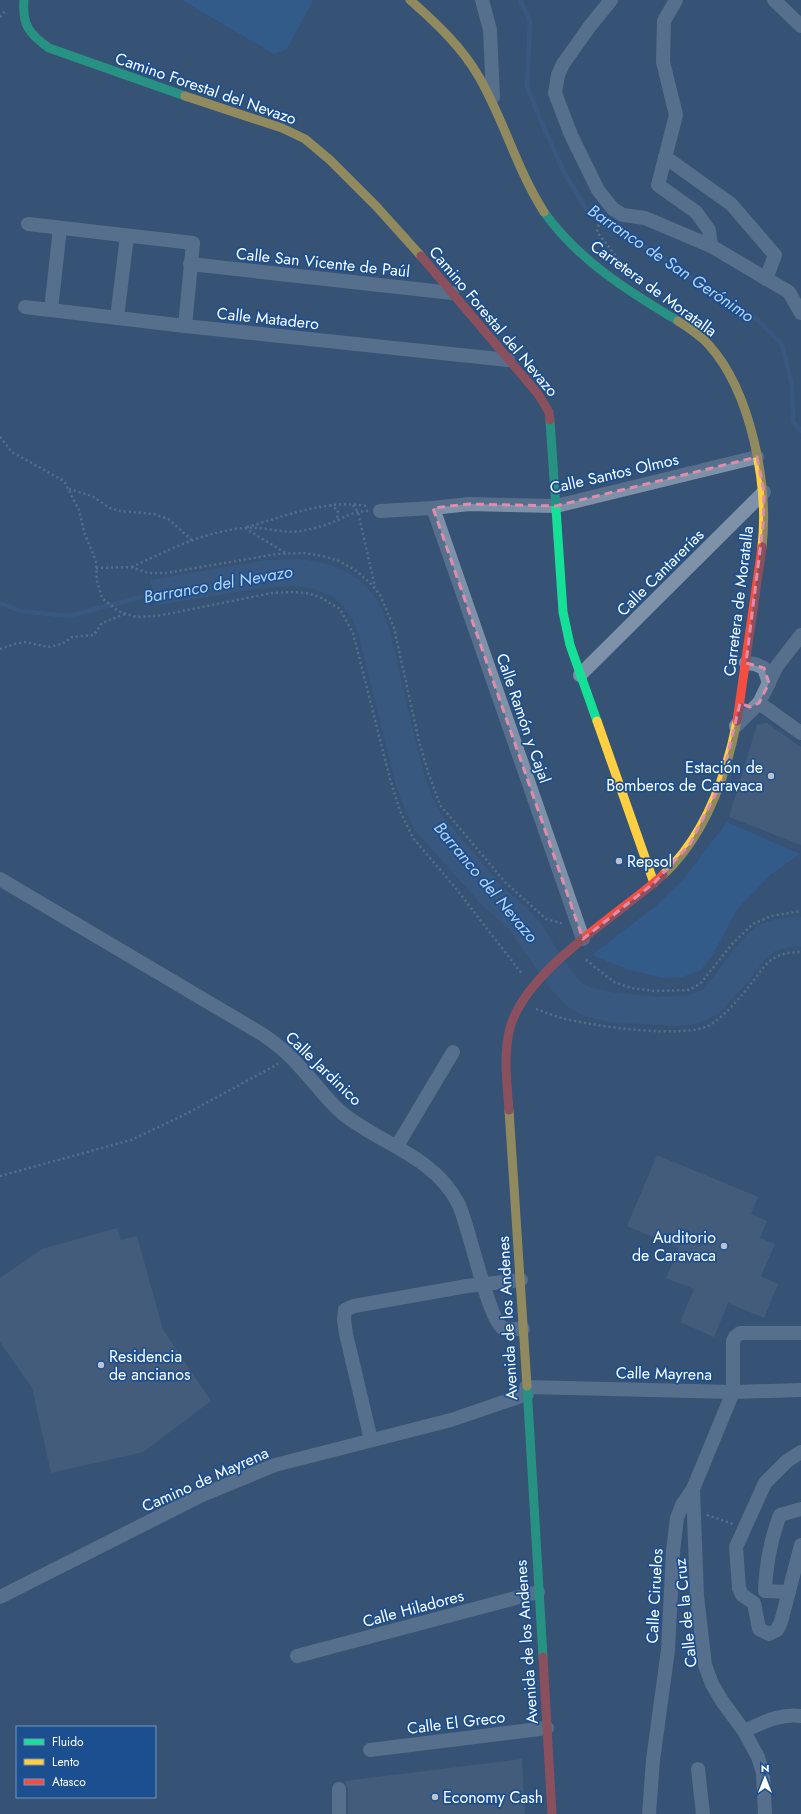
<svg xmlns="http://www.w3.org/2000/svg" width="801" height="1814" viewBox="0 0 801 1814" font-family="Jost,sans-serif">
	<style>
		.green { fill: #2f66a5 }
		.water { fill: #3b618d }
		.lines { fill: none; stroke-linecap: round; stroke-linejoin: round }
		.stream { stroke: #3b618d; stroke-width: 4.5 }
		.building { fill: #526984 }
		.path { stroke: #7d92a8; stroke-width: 2.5; stroke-dasharray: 2 3; stroke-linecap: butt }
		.street { stroke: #7d92a8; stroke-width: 14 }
		.fast { stroke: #16e098; stroke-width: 9 }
		.slow { stroke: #ffcf43; stroke-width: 9 }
		.jam { stroke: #f24e42; stroke-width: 9 }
		.marked { fill: none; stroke: #e08cad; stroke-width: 3; stroke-dasharray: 8 5; stroke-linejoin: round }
		.poi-dot { fill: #b9c2ce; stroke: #1b4f8f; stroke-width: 1.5 }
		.labels { text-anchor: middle; stroke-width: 3.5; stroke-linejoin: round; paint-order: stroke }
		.street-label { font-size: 16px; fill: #fff; stroke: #1b4f8f }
		.poi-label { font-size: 16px; fill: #fff; stroke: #1b4f8f; text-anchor: start }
		.water-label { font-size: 17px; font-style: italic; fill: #b5d3f5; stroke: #1b4f8f }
	</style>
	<rect width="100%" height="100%" fill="#365274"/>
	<!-- green -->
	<g class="green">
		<path d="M182 0H313L287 49 274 54Z"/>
		<path d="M727 822 800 854 770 875 738 908 713 954 701 970 682 977 664 978 629 970 592 955 656 906 683 880Z"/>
	</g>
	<!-- water -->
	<path class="water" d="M297 559C328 562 354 569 374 596 389 616 393 646 399 670 407 707 416 743 426 780L433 799 443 817 503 887 529 910 541 924 570 969 582 983 591 988 609 992 657 997 685 996 696 993 705 988C717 973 743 934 759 925 771 919 787 917 801 917V947H792L775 951 765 959 748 982 718 1014 704 1021 691 1025 672 1026 610 1022 584 1016 568 1007 550 988 508 928 483 906 414 829 403 804 395 782 358 632 351 617 342 604 330 595 314 589 293 586 256 589 157 605 150 580 266 560Z"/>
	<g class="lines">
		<!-- stream -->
		<g class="stream">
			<path d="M520 0 530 22 527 87 544 128 564 172 587 211 610 228 636 241 707 289 757 319 782 344 792 386 793 421 801 431"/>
			<path d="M0 603 21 611 69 616 160 592"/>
		</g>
	</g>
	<!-- building -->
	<g class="building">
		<path d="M767 723 801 747V845L729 817 757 725Z"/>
		<path d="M657 1155 758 1197 751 1214 767 1221 760 1238 775 1244 761 1276 778 1284 764 1318 728 1303 714 1337 680 1322 694 1289 666 1278 679 1248 627 1226Z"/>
		<path d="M117 1228 121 1240 137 1236 163 1330 211 1401 143 1452 51 1473 32 1388 0 1342V1278L42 1249Z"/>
		<path d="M522 1759 525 1814H348V1789L345 1781Z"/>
	</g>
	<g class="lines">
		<!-- path -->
		<g class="path">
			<path d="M0 17 6 10"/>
			<path d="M601 215 597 232 619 260"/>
			<path d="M0 437 12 452 64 481 79 510 84 532 96 561 97 581 102 598 118 611 136 617 157 616 272 593 292 592 306 593 320 597 340 609 353 633 390 779 400 811 413 838 454 886 522 974"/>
			<path d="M69 489 92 496 110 508 120 511 154 514 168 519 193 541"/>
			<path d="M330 505 338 510 337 519"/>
			<path d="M353 505 358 512 375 587"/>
			<path d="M247 527C286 516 326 499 367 506"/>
			<path d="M245 528 287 554"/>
			<path d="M132 567C166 551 206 531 244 528 263 526 282 534 301 531 311 529 321 527 331 523 343 518 354 511 368 511"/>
			<path d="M96 568 131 567 148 573H166L277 554 304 553 323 556 339 561 355 570 371 584 380 595 394 628 419 741 428 772 440 805 505 882 546 919 564 924"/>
			<path d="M0 649 15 644 26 642 48 647 62 644 72 637 94 635 102 623 125 614"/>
			<path d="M586 960 614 982 631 988 655 991 689 990 700 984 733 943 753 924 771 916 801 911"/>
			<path d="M536 1009C545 1012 553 1016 562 1018 592 1026 687 1040 712 1024 727 1013 741 997 752 982 758 976 763 966 770 961 778 954 790 952 801 952"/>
			<path d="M0 1176 131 1140 182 1116 278 1064"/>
			<path d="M707 1515 733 1524"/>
		</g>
		<!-- street -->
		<g class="street">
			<path d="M482 0 490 30 493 97"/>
			<path d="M611 0 590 26 563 64 558 75 555 93 571 135 598 190 613 209 623 215 645 218 711 246 789 292 801 313"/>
			<path d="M676 0 664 21 663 62 676 115 658 185 696 212 709 230 711 246"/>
			<path d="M774 0 801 26"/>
			<path d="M665 157 731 204 775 255 766 279"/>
			<path d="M28 224 193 243 185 326"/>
			<path d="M190 264 452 293"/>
			<path d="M25 307 185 326 508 360"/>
			<path d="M51 310 60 228"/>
			<path d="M117 318 127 236"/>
			<path d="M433 508 583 939"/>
			<path d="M380 511 433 508 469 504 556 506 757 457"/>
			<path d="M746 663 755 664 764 668 769 683"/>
			<path d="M580 675 764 492"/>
			<path d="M759 703 801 733"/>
			<path d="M736 726 759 703 777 666 801 635"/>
			<path d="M0 879 262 1034C277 1044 290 1055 301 1068 315 1083 327 1100 342 1113 380 1144 434 1156 458 1203 469 1224 488 1322 504 1329H523"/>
			<path d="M397 1146 453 1052"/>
			<path d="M526 1387 733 1392 801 1390"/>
			<path d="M371 1440 346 1334 344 1319 345 1310 354 1306 467 1286 521 1280"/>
			<path d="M801 1452 787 1461 765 1483 736 1547 739 1588 742 1595 754 1603 759 1629 769 1634 777 1630 781 1622 801 1545"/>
			<path d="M693 1489 697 1596 705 1665 712 1684 722 1701 744 1731 758 1757 763 1773 765 1814"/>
			<path d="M789 1592 765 1591C766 1563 770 1541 780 1515L801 1509"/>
			<path d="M0 1597 202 1495 275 1465 451 1420 527 1394"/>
			<path d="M297 1656 538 1592"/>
			<path d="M744 1731C762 1723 780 1713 801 1716"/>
			<path d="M370 1750 547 1728"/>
			<path d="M698 1769 703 1814"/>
			<path d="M339 1814V1789"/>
			<path d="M649 1814 653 1760 668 1650 673 1551 677 1518 682 1505 693 1489 733 1392V1341L735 1337 740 1333H801"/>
		</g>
		<!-- fast -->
		<g class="fast">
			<path d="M24 0C22 25 29 34 49 48L185 96"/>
			<path d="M544 212C578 260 628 291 678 321"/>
			<path d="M550 420 563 612 570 645 597 721"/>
			<path d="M527 1386 543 1657"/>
		</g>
		<!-- slow -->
		<g class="slow">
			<path d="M410 0C436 23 462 47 479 77 504 120 517 170 544 212"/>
			<path d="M185 96 282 128 305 139 330 160 376 206 421 256"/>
			<path d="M678 321C689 328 700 335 709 345 751 392 769 485 762 547"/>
			<path d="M597 721 654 883"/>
			<path d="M663 875C706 835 726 777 737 721"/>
			<path d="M509 1110 527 1386"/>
		</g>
		<!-- jam -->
		<g class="jam">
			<path d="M421 256 538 394 549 412 550 420"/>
			<path d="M737 721 762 547"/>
			<path d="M509 1110C507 1083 503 1055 510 1028 526 969 619 915 663 875"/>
			<path d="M543 1657 552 1814"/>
		</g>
	</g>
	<!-- marked area -->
	<path d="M0 0H801V1814H0ZM757 457 764 492 763 526 746 663 764 668 769 683 759 703 750 707 740 703 721 783 690 844 654 883 583 939 433 508 469 504 556 506Z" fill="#365274" fill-opacity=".55" fill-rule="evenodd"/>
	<path class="marked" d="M757 457 764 492 763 526 746 663 764 668 769 683 759 703 750 707 740 703 721 783 690 844 654 883 583 939 433 508 469 504 556 506Z"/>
	<!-- markers -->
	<g class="poi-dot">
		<circle cx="771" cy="776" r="4"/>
		<circle cx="619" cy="861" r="4"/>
		<circle cx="724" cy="1246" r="4"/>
		<circle cx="101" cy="1365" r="4"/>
		<circle cx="435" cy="1797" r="4"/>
	</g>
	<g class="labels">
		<!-- street labels -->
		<g class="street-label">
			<text transform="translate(206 88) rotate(19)" y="6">Camino Forestal del Nevazo</text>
			<text transform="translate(323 262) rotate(6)" y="6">Calle San Vicente de Paúl</text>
			<text transform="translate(654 288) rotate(36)" y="6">Carretera de Moratalla</text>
			<text transform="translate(268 318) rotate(6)" y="6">Calle Matadero</text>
			<text transform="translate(494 321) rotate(50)" y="6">Camino Forestal del Nevazo</text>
			<text transform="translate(614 473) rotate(-13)" y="6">Calle Santos Olmos</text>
			<text transform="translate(660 572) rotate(-45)" y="6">Calle Cantarerías</text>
			<text transform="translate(738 601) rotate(-83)" y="6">Carretera de Moratalla</text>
			<text transform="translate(524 718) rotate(71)" y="6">Calle Ramón y Cajal</text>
			<text transform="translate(324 1068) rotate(44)" y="6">Calle Jardinico</text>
			<text transform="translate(507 1318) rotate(-93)" y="6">Avenida de los Andenes</text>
			<text transform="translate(664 1373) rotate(1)" y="6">Calle Mayrena</text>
			<text transform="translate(205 1479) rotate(-24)" y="6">Camino de Mayrena</text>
			<text transform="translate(654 1596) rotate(-87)" y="6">Calle Ciruelos</text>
			<text transform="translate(413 1608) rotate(-15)" y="6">Calle Hiladores</text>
			<text transform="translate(685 1613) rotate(-96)" y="6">Calle de la Cruz</text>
			<text transform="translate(526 1642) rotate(-94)" y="6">Avenida de los Andenes</text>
			<text transform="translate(456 1722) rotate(-7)" y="6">Calle El Greco</text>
		</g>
		<!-- poi labels -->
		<g class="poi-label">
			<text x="763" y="773" text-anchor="end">Estación de<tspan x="763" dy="18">Bomberos de Caravaca</tspan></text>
			<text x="627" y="867">Repsol</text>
			<text x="716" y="1243" text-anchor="end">Auditorio<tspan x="716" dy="18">de Caravaca</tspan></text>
			<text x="109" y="1362">Residencia<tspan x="109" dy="18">de ancianos</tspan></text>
			<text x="443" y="1803">Economy Cash</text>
		</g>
		<!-- water labels -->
		<g class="water-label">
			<text transform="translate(671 263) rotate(34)" y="6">Barranco de San Gerónimo</text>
			<text transform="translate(218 584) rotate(-10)" y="6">Barranco del Nevazo</text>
			<text transform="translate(486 882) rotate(50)" y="6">Barranco del Nevazo</text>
		</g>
	</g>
	<!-- legend -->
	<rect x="16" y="1726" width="140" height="72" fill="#1b4f8f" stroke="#7695bc"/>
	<rect x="24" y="1739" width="20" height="6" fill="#16e098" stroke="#7695bc"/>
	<text x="52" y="1746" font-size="12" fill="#ffffff">Fluido</text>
	<rect x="24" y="1759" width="20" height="6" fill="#ffcf43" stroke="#7695bc"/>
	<text x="52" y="1766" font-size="12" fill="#ffffff">Lento</text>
	<rect x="24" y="1779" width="20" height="6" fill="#f24e42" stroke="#7695bc"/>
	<text x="52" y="1786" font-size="12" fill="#ffffff">Atasco</text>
	<!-- north arrow -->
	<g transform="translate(765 1778)" stroke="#1b4f8f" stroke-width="3" paint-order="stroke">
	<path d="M0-3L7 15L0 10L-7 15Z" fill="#ffffff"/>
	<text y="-6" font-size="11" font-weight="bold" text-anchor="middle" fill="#ffffff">N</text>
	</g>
</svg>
